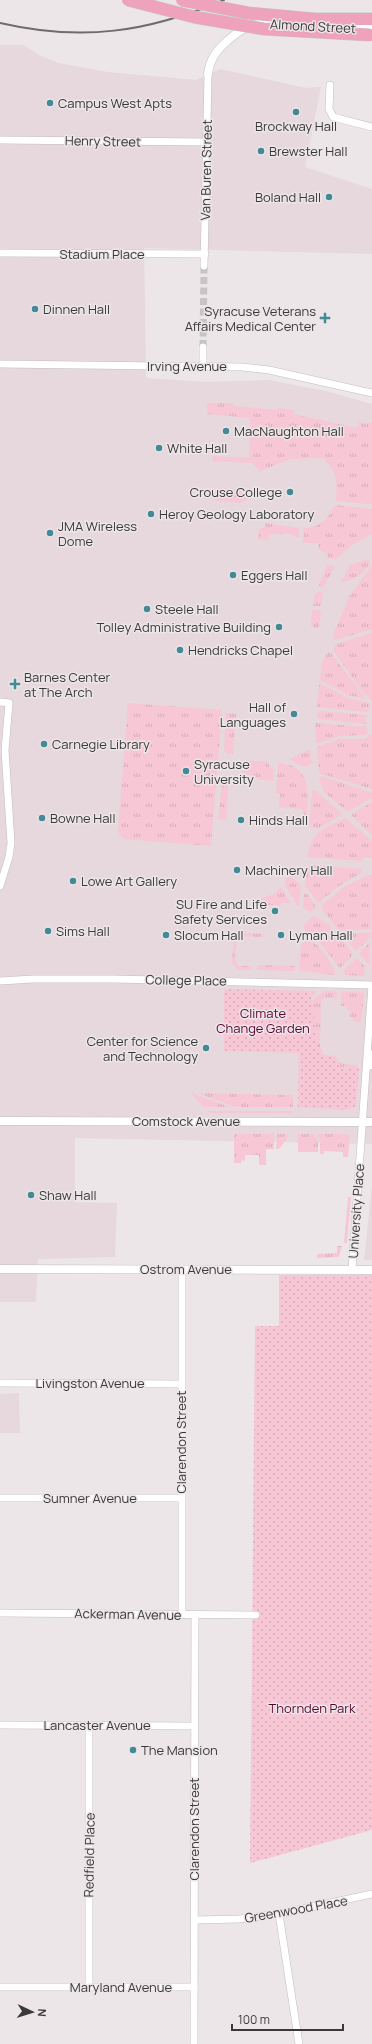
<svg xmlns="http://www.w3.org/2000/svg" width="372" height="2044" viewBox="0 0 372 2044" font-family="Manrope,sans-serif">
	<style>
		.built { fill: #e6d8dd }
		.grass { fill: url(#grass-tufts) }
		.park { fill: url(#park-dots) }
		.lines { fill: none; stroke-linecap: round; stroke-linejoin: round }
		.minor-tunnel { stroke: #c8c3c5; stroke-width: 7; stroke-dasharray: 7 3.5; stroke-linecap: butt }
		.minor-casing { stroke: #c3bebf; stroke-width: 8 }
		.tertiary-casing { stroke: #c3bebf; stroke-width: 9 }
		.motorway-casing { stroke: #c4c3c3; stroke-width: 13 }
		.minor { stroke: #fff; stroke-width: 7 }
		.tertiary { stroke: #fff; stroke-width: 8 }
		.motorway { stroke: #efa2bc; stroke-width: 12 }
		.rail { stroke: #6e6b6c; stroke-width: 2 }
		.motorway-bridge-casing { stroke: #c4c3c3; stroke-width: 13; stroke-linecap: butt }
		.motorway-bridge { stroke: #efa2bc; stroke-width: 12 }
		.poi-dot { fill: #438a94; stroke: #ece6e8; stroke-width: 1.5 }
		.labels { text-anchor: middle; stroke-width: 3; stroke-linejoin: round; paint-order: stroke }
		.street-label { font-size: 13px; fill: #3a3838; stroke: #ece6e8 }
		.poi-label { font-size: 13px; fill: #3a3838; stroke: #ece6e8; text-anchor: start }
		.park-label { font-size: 13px; fill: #5a0430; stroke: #ece6e8 }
	</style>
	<defs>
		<pattern id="grass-tufts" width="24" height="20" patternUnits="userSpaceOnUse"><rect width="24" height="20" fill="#f7c7d6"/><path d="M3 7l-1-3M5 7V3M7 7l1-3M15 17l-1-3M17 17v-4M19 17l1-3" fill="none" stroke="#d4acb8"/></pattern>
		<pattern id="park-dots" width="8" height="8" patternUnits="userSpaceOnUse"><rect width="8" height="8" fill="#f7c7d6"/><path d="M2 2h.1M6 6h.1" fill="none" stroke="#d4acb8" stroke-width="1.8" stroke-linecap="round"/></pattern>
	</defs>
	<rect width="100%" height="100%" fill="#ece6e8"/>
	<!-- built -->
	<g class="built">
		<path d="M0 45H23L39 55 58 63 108 72 196 80 220 69 306 88 321 87 305 167 372 189V254L144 248 146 378 205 382 269 380 330 392 372 404V1144L75 1138V1202L117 1203 115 1257 38 1259 36 1302H0Z"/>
		<path d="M372 1185V1260H364Z"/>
		<path d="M19 1393 20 1433H0V1394Z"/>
	</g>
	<!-- grass -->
	<g class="grass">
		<path d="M210 403H234V406L277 410 278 408 294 410 293 414 357 428 359 422 367 424 372 422V504L336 501C337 480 338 474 323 458L290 459 260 471 252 463 212 461 213 456 249 458 250 418 207 414V404Z"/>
		<path d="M219 488 244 490 248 494 247 499 241 503 217 501 214 500 212 495 214 490Z"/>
		<path d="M334 505 372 509V534L352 545 336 559H328L327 554 318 549 319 543H303L304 528C319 529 329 519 334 505Z"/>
		<path d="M265 523 299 528V538L287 533 269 535 268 540 258 539 259 529 265 527Z"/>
		<path d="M370 559C368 573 353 580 341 583L350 565Z"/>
		<path d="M327 565 334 566V568L323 588 319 585Z"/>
		<path d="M372 565V629L335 640 333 635 349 597Z"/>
		<path d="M323 591 321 606H313L314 595 318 592Z"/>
		<path d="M320 610 321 614 319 627 315 629 311 626 312 612 314 610Z"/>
		<path d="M372 633V701L361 690 333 650 336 644Z"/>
		<path d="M328 652 331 653 366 699 348 695 320 680 322 662Z"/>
		<path d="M321 684 350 699 369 703 370 709 367 712 317 707 319 686Z"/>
		<path d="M128 703 222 710 211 846 124 839 118 832Z"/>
		<path d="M320 711 368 715 365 718 367 724 319 719 316 716 318 712Z"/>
		<path d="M226 713 236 714 233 754H227L224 750Z"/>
		<path d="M315 723 367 727 368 733 365 735 340 736 318 743 316 742Z"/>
		<path d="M372 734V789L319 773 317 747 339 739H364Z"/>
		<path d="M308 750H310L312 763C305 771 296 763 289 759Z"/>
		<path d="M245 760 268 762 270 767 274 769 273 781 258 779 255 776 243 775V762Z"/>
		<path d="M280 763C314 766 308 798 306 822H303V809L279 807 280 794 276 793 278 764Z"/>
		<path d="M223 776H229L226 820 218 819Z"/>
		<path d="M321 776 372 793V798L347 812 324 792 319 778Z"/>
		<path d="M312 790H315L342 814 318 829 309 826Z"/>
		<path d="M372 802V835L351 815Z"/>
		<path d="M345 818 372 841V858L363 857 362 861 308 857C310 831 324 829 345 818Z"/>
		<path d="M308 865 362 869 361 873 339 886 318 903 305 885Z"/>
		<path d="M368 875H372L371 929 339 931 322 909V905L344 887Z"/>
		<path d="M291 876 301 886 299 906 297 905 285 885V879Z"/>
		<path d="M281 887 291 903H282V905H260L262 898 274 894Z"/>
		<path d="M304 894H307L315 905 314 910 308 911 303 908Z"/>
		<path d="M313 916 330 925 333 932 312 934 306 932 303 926Z"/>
		<path d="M234 932 263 934V937L237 936 235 960 238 966H251V970H238L232 962Z"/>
		<path d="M353 933H371V937L356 951 343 936Z"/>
		<path d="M338 935 352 952V956L340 968 316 938Z"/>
		<path d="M308 939C318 941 335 966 335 975 322 974 311 971 299 971L301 944Z"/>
		<path d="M370 942 369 965 359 954Z"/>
		<path d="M357 958 365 967 364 976 346 975 343 971Z"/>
		<path d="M257 965 295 966V971L257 970Z"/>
		<path d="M324 991H337V998H324L321 1000 320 1046 323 1056 334 1057 342 1064 357 1065 354 1101 352 1102 348 1100 299 1040V1012Z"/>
		<path d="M341 991 361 992 364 994 361 1022 353 1021V1017H350L351 1011 347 1010 346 1006H341Z"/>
		<path d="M191 1093 230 1107H204Z"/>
		<path d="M198 1093 293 1095V1107H235Z"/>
		<path d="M208 1111H293V1113H210Z"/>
		<path d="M235 1134H274V1149H266V1165H259V1155H245V1161L242 1160 241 1163H234V1135Z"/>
		<path d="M277 1134H287V1139L279 1149H276Z"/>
		<path d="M298 1134H314L316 1138 318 1139V1152H298Z"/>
		<path d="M317 1134H348L350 1137 348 1157H343V1152L324 1151V1154H320V1137H317Z"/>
		<path d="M348 1197H351L347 1243H344Z"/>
		<path d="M337 1246H342L339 1257 317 1258V1254L337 1253Z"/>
	</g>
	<!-- park -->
	<g class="park">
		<path d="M224 989 317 991 311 996 317 1043 324 1055 335 1056 341 1067H359L356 1106 347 1110 298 1107 299 1053 224 1051Z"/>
		<path d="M279 1275H372V1830L250 1863 255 1326H279Z"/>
	</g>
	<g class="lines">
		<!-- minor-tunnel -->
		<path class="minor-tunnel" d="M203 347 204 266"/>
		<defs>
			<g id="minor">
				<path d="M330 85 329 109 333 117 372 127"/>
				<path d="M0 140 206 142"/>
				<path d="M0 253 205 254"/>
				<path d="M204 266 208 74"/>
				<path d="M0 364 242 367 269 370 372 393"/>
				<path d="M203 366V347"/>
				<path d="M0 702 9 703 5 750 11 843 9 857 0 886"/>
				<path d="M0 981 33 979H113L372 985 352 1270"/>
				<path d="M370 1066 372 1054"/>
				<path d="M182 1269V1615"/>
				<path d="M0 1383 180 1384"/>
				<path d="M0 1498H181"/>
				<path d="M0 1613 256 1615"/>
				<path d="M0 1725 194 1726"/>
				<path d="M279 1914 299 2044"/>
				<path d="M195 1920 239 1919 279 1914 372 1894"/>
				<path d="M89 1986V1725"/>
				<path d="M0 1987H194"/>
				<path d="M194 2044 195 1615"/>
			</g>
			<g id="tertiary">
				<path d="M208 74C210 59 216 51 227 41 233 36 240 30 247 27 277 15 338 29 372 28"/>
				<path d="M0 1121 372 1122"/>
				<path d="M0 1269 372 1270"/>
			</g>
			<path id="motorway" d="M314 19H372"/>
		</defs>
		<!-- minor casing -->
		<use href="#minor" class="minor-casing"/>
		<!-- tertiary casing -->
		<use href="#tertiary" class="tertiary-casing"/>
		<!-- motorway casing -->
		<use href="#motorway" class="motorway-casing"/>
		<!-- minor -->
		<use href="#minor" class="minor"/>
		<!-- tertiary -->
		<use href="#tertiary" class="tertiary"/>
		<!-- motorway -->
		<use href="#motorway" class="motorway"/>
		<!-- rail -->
		<path class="rail" d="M0 23C82 42 148 32 224 0"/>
		<defs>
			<g id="motorway-bridge">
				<path d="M128 0 194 17 264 29 370 35"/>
				<path d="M182 0 248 13 314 19"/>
			</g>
		</defs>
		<!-- motorway-bridge casing -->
		<use href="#motorway-bridge" class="motorway-bridge-casing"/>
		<!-- motorway-bridge -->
		<use href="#motorway-bridge" class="motorway-bridge"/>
	</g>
	<!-- markers -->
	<g class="poi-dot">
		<circle cx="50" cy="103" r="4"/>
		<circle cx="296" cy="112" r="4"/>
		<circle cx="261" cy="151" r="4"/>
		<circle cx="329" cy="197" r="4"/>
		<circle cx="35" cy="309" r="4"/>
		<path d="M323 312h4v4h4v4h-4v4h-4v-4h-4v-4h4z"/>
		<circle cx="226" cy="431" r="4"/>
		<circle cx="159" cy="448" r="4"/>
		<circle cx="290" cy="492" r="4"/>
		<circle cx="151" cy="514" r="4"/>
		<circle cx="50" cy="533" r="4"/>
		<circle cx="233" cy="575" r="4"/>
		<circle cx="147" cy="609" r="4"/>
		<circle cx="279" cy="627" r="4"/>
		<circle cx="180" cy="650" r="4"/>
		<path d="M13 678h4v4h4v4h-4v4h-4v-4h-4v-4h4z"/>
		<circle cx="294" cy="714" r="4"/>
		<circle cx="44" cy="744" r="4"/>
		<circle cx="186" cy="771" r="4"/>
		<circle cx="42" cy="818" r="4"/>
		<circle cx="241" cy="820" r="4"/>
		<circle cx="237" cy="870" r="4"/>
		<circle cx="73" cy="881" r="4"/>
		<circle cx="275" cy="911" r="4"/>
		<circle cx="48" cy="931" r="4"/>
		<circle cx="166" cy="935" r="4"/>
		<circle cx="281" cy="935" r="4"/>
		<circle cx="206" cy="1048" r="4"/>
		<circle cx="31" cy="1195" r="4"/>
		<circle cx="133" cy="1750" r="4"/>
	</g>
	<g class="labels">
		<!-- street labels -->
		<g class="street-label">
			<text transform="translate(313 26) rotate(3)" y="5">Almond Street</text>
			<text transform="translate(103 141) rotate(1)" y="5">Henry Street</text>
			<text transform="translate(206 170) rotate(-89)" y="5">Van Buren Street</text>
			<text x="102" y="259">Stadium Place</text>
			<text x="187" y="371">Irving Avenue</text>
			<text transform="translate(186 980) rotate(1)" y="5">College Place</text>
			<text x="186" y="1126">Comstock Avenue</text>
			<text transform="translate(356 1211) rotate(-86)" y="5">University Place</text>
			<text x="186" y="1274">Ostrom Avenue</text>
			<text x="90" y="1388">Livingston Avenue</text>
			<text transform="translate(181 1442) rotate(-90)" y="5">Clarendon Street</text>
			<text x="90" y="1503">Sumner Avenue</text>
			<text transform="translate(128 1614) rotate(1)" y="5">Ackerman Avenue</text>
			<text x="97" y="1730">Lancaster Avenue</text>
			<text transform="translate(194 1829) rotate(-90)" y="5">Clarendon Street</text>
			<text transform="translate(89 1855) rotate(-89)" y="5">Redfield Place</text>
			<text transform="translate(296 1909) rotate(-10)" y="5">Greenwood Place</text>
			<text x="121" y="1992">Maryland Avenue</text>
		</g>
		<!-- poi labels -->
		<g class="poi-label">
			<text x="58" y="108">Campus West Apts</text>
			<text x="296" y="131" text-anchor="middle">Brockway Hall</text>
			<text x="269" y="156">Brewster Hall</text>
			<text x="321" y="202" text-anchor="end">Boland Hall</text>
			<text x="43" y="314">Dinnen Hall</text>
			<text x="316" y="316" text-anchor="end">Syracuse Veterans<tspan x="316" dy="15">Affairs Medical Center</tspan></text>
			<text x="234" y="436">MacNaughton Hall</text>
			<text x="167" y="453">White Hall</text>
			<text x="282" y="497" text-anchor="end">Crouse College</text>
			<text x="159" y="519">Heroy Geology Laboratory</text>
			<text x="58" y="531">JMA Wireless<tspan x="58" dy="15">Dome</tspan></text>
			<text x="241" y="580">Eggers Hall</text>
			<text x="155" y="614">Steele Hall</text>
			<text x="271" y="632" text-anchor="end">Tolley Administrative Building</text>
			<text x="188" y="655">Hendricks Chapel</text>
			<text x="24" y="682">Barnes Center<tspan x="24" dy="15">at The Arch</tspan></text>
			<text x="286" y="712" text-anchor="end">Hall of<tspan x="286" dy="15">Languages</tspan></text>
			<text x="52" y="749">Carnegie Library</text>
			<text x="194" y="769">Syracuse<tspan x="194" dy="15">University</tspan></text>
			<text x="50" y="823">Bowne Hall</text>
			<text x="249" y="825">Hinds Hall</text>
			<text x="245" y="875">Machinery Hall</text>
			<text x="81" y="886">Lowe Art Gallery</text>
			<text x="267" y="909" text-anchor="end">SU Fire and Life<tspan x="267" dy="15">Safety Services</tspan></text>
			<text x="56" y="936">Sims Hall</text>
			<text x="174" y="940">Slocum Hall</text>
			<text x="289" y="940">Lyman Hall</text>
			<text x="198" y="1046" text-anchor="end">Center for Science<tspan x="198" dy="15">and Technology</tspan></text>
			<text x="39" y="1200">Shaw Hall</text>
			<text x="141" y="1755">The Mansion</text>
		</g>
		<!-- park labels -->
		<g class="park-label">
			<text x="263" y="1018">Climate<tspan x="263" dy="15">Change Garden</tspan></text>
			<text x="312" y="1713">Thornden Park</text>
		</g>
	</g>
	<!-- north arrow -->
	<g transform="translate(32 2012) rotate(94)" stroke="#ece6e8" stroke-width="3" paint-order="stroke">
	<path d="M0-3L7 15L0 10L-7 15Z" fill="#3a3838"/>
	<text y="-6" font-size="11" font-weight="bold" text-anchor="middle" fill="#3a3838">N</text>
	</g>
	<!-- scale -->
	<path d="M232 2024v6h111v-6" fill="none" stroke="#3a3838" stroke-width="2"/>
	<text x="238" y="2024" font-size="12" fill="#3a3838" stroke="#ece6e8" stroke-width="3" paint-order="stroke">100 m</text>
</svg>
